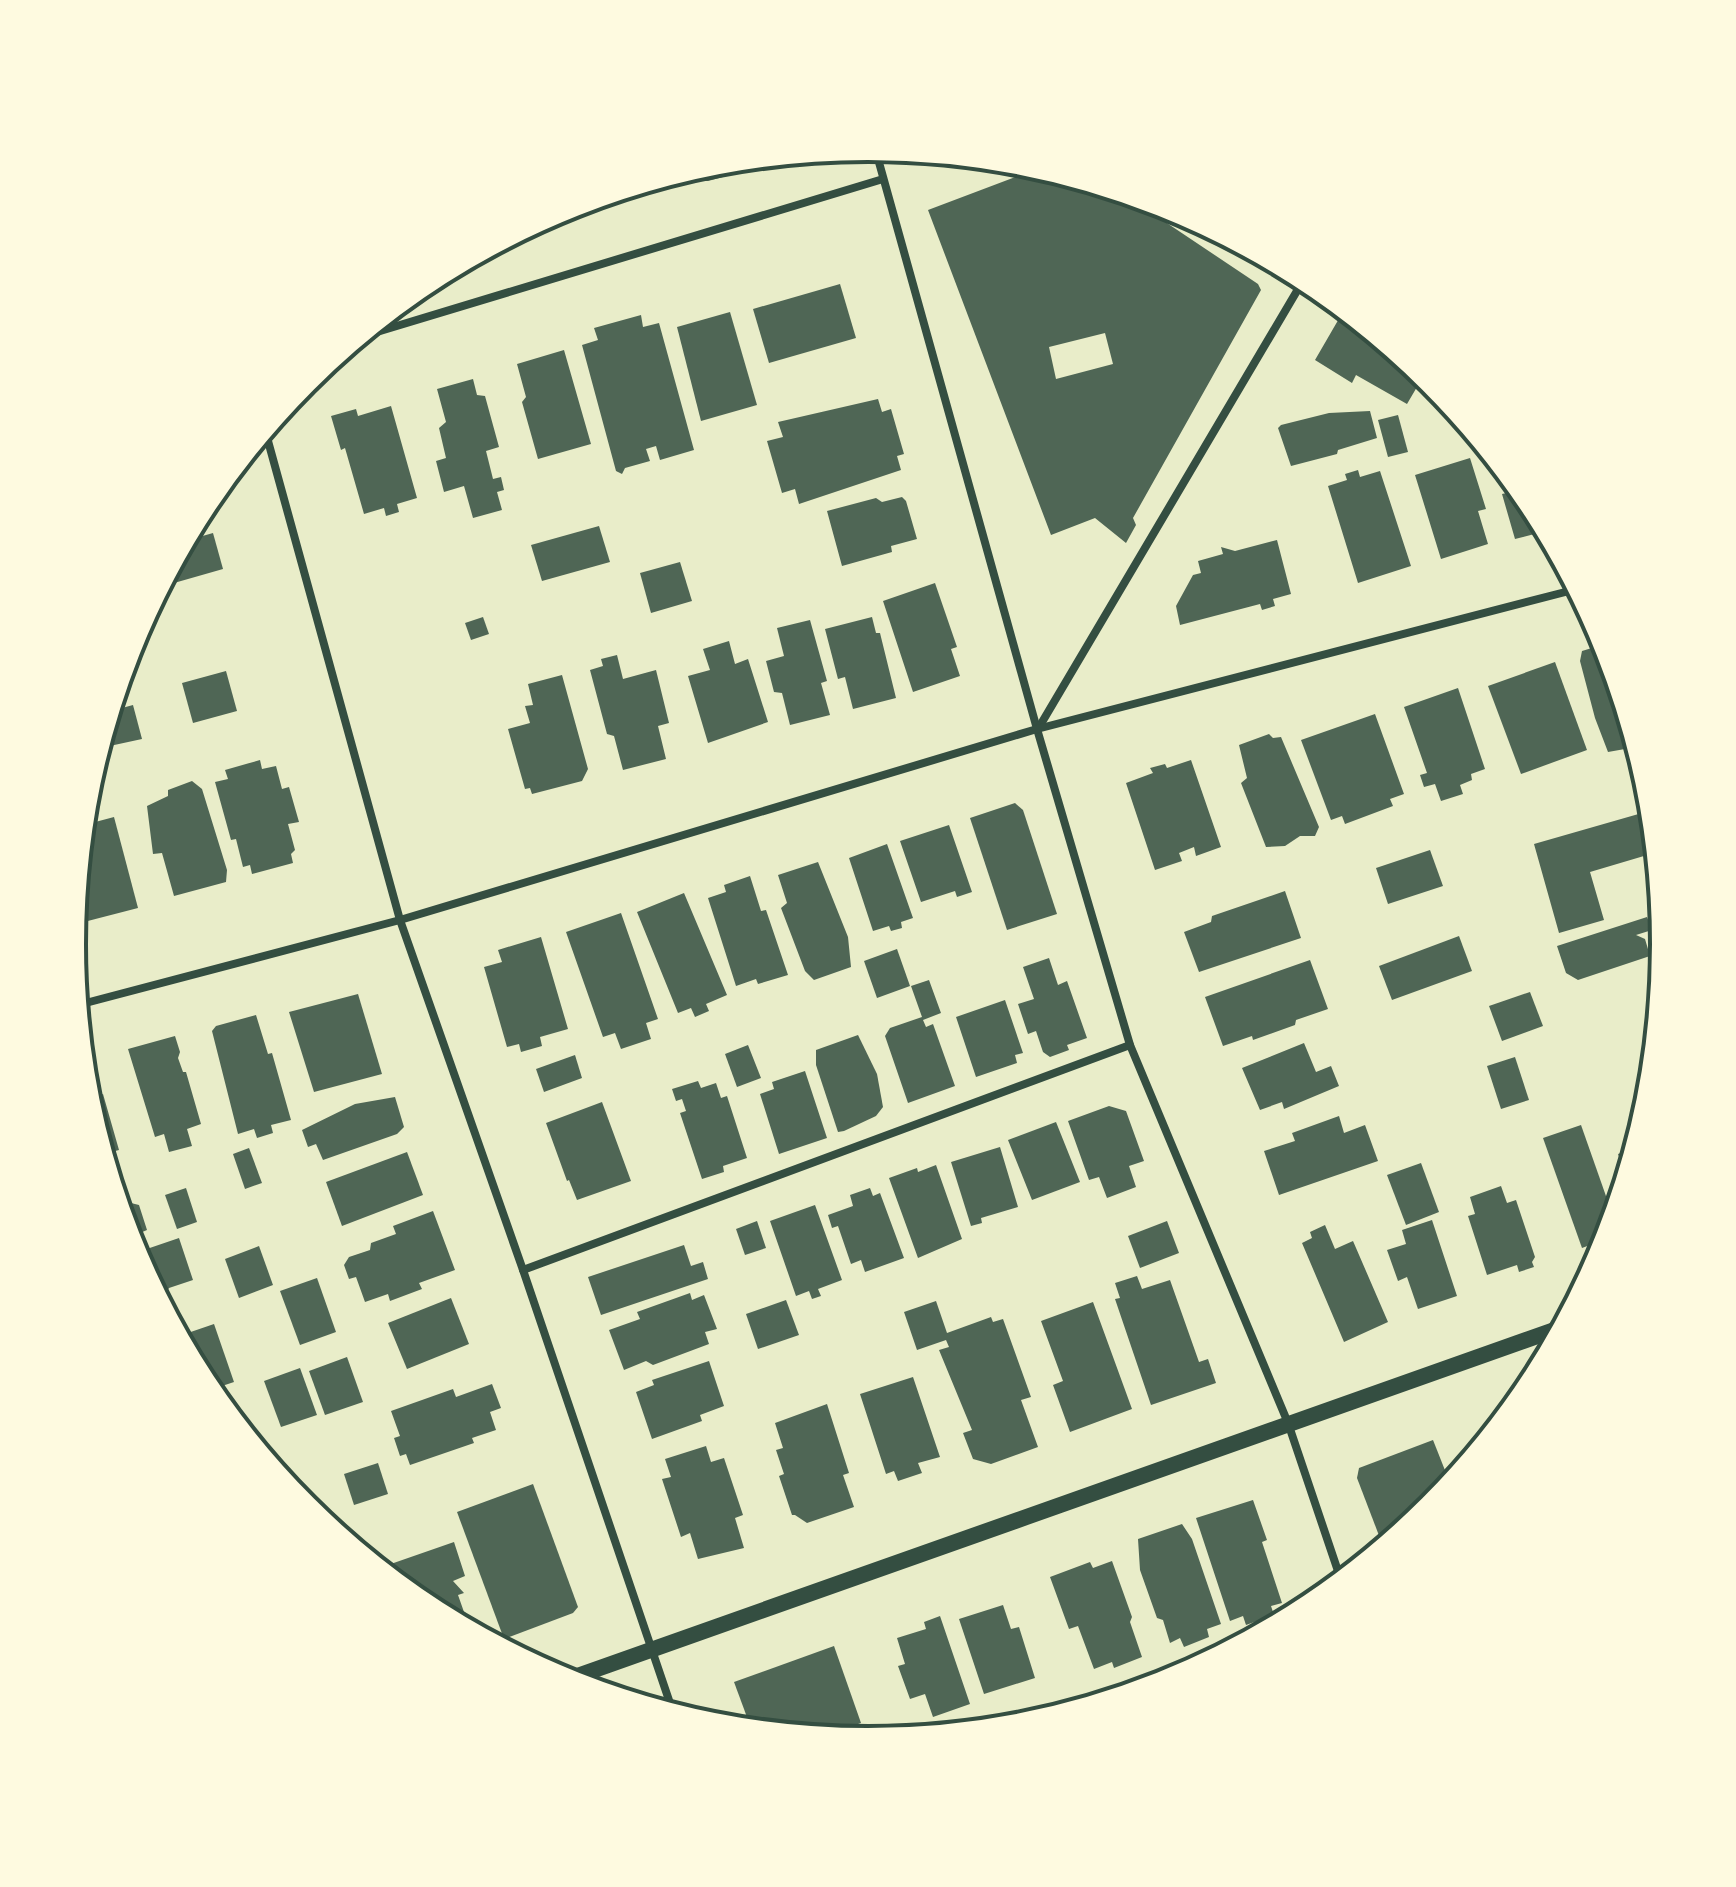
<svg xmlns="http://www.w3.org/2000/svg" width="1736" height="1887" viewBox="0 0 1736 1887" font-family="Quicksand,sans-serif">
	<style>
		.building { fill: #4f6655; fill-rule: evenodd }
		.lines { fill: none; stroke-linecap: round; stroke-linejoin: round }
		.service { stroke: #344e41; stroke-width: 6 }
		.minor { stroke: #344e41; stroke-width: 8 }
		.secondary { stroke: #344e41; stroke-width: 16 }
		.rim { fill: none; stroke: #344e41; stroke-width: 4 }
	</style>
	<rect width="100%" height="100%" fill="#e9edc9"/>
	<!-- building -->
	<g class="building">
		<path d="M781 156 783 161 708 181H699L695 168 713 163Z"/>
		<path d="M1039 168 1122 193 1258 284 1261 290 1133 518 1136 525 1126 543 1095 518 1051 535 928 210ZM1105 333 1113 364 1056 379 1049 347Z"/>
		<path d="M542 219 544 228 513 237 512 235Z"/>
		<path d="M840 284 856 338 769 363 753 309Z"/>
		<path d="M1344 310 1424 375 1407 404 1356 375 1352 383 1315 360Z"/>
		<path d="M730 312 757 405 701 421 677 327Z"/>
		<path d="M641 315 643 327 659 323 694 450 660 460 656 446 646 449 650 461 625 468 622 474 616 471 582 345 598 340 594 328Z"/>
		<path d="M564 350 591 444 538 459 522 402 526 397 517 364Z"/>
		<path d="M473 379 477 395 485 396 499 447 486 451 493 479 501 477 504 490 497 492 502 510 473 518 464 486 444 492 436 461 446 458 439 428 446 422 437 389Z"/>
		<path d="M878 399 882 412 891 409 904 454 897 456 901 470 799 504 795 489 782 493 767 441 783 437 778 422Z"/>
		<path d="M391 406 417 498 397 504 399 512 386 516 384 508 364 514 345 448 341 450 331 416 356 409 358 416Z"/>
		<path d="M1370 411 1377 438 1338 450 1337 454 1291 466 1278 428 1281 425 1329 413Z"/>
		<path d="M1398 415 1408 452 1388 457 1378 420Z"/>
		<path d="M1470 458 1486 509 1478 511 1488 544 1441 559 1415 475Z"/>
		<path d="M1358 470 1360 477 1380 471 1411 566 1358 583 1328 486 1347 480 1345 474Z"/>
		<path d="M1505 472 1530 502 1546 531 1515 539 1502 494 1511 492Z"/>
		<path d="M902 497 906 501 917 539 891 546 892 552 842 566 827 511 876 498 882 502Z"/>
		<path d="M205 504 210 525 191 530Z"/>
		<path d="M599 526 610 562 542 581 531 545Z"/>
		<path d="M213 533 223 569 160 587 185 541Z"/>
		<path d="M1277 540 1291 594 1273 599 1275 606 1262 610 1260 604 1180 625 1176 606 1193 575 1201 573 1198 561 1223 554 1221 547 1235 551Z"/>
		<path d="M680 562 692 601 651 613 640 573Z"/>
		<path d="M935 583 957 647 951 649 960 676 913 692 883 601Z"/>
		<path d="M483 617 489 634 471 640 465 623Z"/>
		<path d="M872 617 876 633H880L896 698 853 709 845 677 838 679 825 629Z"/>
		<path d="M810 620 827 681 821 683 830 715 790 725 782 693 774 692 766 661 784 656 777 628Z"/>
		<path d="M729 641 735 664 748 659 768 722 708 743 688 676 710 670 703 649Z"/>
		<path d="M1605 644 1639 755 1630 756 1625 749 1608 752 1595 718 1580 661 1582 651Z"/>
		<path d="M617 655 623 679 656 670 669 723 658 726 666 759 623 770 614 736 607 734 590 670 603 666 601 659Z"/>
		<path d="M1555 662 1587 750 1521 774 1488 686Z"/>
		<path d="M226 671 237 711 193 723 182 683Z"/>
		<path d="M562 675 588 769 582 781 532 794 530 788 525 789 508 729 530 723 525 706 533 705 528 684Z"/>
		<path d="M1458 688 1485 769 1471 774 1472 780 1460 785 1463 794 1441 801 1435 784 1424 787 1420 775 1427 773 1404 707Z"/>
		<path d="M133 705 142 739 105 747 102 738 111 711Z"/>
		<path d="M1375 714 1404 794 1390 799 1393 806 1345 824 1342 816 1331 820 1301 740Z"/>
		<path d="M1269 734 1273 738 1281 737 1319 827 1315 836H1300L1285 846 1266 847 1241 783 1247 778 1239 745Z"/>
		<path d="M260 760 262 769 276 766 282 789 289 787 299 822 288 824 295 850 291 854 293 863 252 874 250 865 243 867 236 839 231 840 215 782 228 779 225 770Z"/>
		<path d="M1191 760 1221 847 1196 856 1194 847 1179 853 1182 861 1155 870 1126 783 1153 773 1150 768 1165 764 1167 768Z"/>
		<path d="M192 781 202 789 227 870 226 882 174 896 162 853 153 854 147 806 168 796V790Z"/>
		<path d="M1015 803 1023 810 1057 914 1007 930 970 818Z"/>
		<path d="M1642 813 1654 853 1590 872 1604 920 1559 933 1534 844Z"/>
		<path d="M114 817 138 908 80 923 76 907 84 825Z"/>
		<path d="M949 825 972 892 957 897 955 891 921 902 900 841Z"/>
		<path d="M887 844 913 918 901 922 902 928 891 931 889 926 873 931 849 858Z"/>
		<path d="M1430 850 1443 886 1388 904 1376 868Z"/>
		<path d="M818 862 848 937 851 967 814 980 805 971 781 908 787 903 778 875Z"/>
		<path d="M750 876 761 911 766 910 788 975 758 984 756 979 736 986 708 898 726 892 724 885Z"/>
		<path d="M1285 891 1301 938 1199 972 1184 932 1211 922 1212 916Z"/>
		<path d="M684 893 727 995 706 1004 709 1011 695 1017 691 1008 678 1013 637 912Z"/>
		<path d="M621 913 658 1019 646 1023 651 1039 621 1049 615 1033 603 1037 566 932Z"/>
		<path d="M1647 917 1652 930 1636 935 1645 939 1650 956 1578 980 1566 973 1557 946Z"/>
		<path d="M1459 936 1472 971 1392 1000 1379 966Z"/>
		<path d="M541 937 568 1029 540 1037 542 1046 521 1052 519 1044 507 1047 484 967 502 962 498 950Z"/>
		<path d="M897 949 910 986 877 998 864 961Z"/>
		<path d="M1049 958 1058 985 1067 981 1087 1038 1067 1045 1069 1050 1050 1057 1043 1052 1036 1031 1028 1034 1018 1004 1034 999 1023 967Z"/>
		<path d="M1310 960 1328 1009 1296 1020 1295 1025 1253 1040 1252 1036 1223 1046 1205 997Z"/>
		<path d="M929 980 941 1013 923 1020 926 1027 933 1024 955 1086 908 1103 885 1036 890 1028 922 1017 911 986Z"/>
		<path d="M1530 992 1543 1026 1502 1041 1489 1006Z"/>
		<path d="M358 994 382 1074 314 1092 289 1012Z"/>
		<path d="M1005 1000 1023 1053 1015 1055 1017 1063 976 1077 956 1017Z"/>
		<path d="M256 1015 268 1054 272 1053 291 1120 271 1125 273 1133 257 1138 254 1129 238 1134 212 1031 216 1026Z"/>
		<path d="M858 1035 877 1074 883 1107 876 1116 844 1131 838 1132 816 1065V1050Z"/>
		<path d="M175 1036 180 1052 178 1058 183 1072H186L201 1124 187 1129 192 1146 169 1152 164 1134 155 1137 128 1049Z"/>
		<path d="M1304 1043 1316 1072 1331 1066 1339 1086 1284 1109 1282 1102 1260 1110 1242 1068Z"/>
		<path d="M748 1045 761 1078 737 1087 725 1054Z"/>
		<path d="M575 1055 582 1078 544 1092 536 1069Z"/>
		<path d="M1515 1057 1529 1100 1501 1109 1487 1066Z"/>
		<path d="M90 1071 98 1096 103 1094 119 1150 104 1154 87 1098 85 1072Z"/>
		<path d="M805 1071 827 1138 779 1154 760 1094 774 1089 772 1082Z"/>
		<path d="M698 1081 701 1088 716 1083 721 1098 727 1096 747 1158 723 1166 724 1172 702 1179 680 1113 686 1111 682 1099 676 1101 672 1089Z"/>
		<path d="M395 1097 404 1127 397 1134 323 1160 316 1144 308 1147 302 1130 355 1104Z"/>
		<path d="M602 1102 631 1181 577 1200 569 1180 567 1181 546 1123Z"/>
		<path d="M1109 1106 1126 1111 1144 1161 1129 1166 1136 1187 1107 1198 1099 1177 1089 1180 1068 1121Z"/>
		<path d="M1339 1116 1344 1133 1365 1125 1378 1161 1279 1195 1264 1151 1295 1141 1292 1133Z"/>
		<path d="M1056 1122 1080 1182 1032 1200 1008 1140Z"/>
		<path d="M1581 1125 1613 1216 1606 1239 1582 1248 1543 1138Z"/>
		<path d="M1000 1147 1018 1207 981 1218 982 1223 971 1226 951 1162Z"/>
		<path d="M249 1148 262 1183 245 1189 233 1154Z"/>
		<path d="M1634 1149 1625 1175 1618 1154Z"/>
		<path d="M407 1152 423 1195 342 1226 326 1182Z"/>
		<path d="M1421 1163 1439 1212 1406 1225 1387 1175Z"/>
		<path d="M936 1165 962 1239 918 1258 889 1178 917 1168 918 1172Z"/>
		<path d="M1501 1186 1507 1203 1516 1200 1535 1257 1532 1262 1534 1267 1519 1272 1517 1265 1487 1275 1468 1216 1475 1214 1470 1197Z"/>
		<path d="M186 1188 197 1222 177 1229 165 1195Z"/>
		<path d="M870 1188 873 1196 880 1193 904 1258 865 1272 861 1260 851 1264 838 1226 832 1228 828 1215 853 1206 850 1195Z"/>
		<path d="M127 1202 139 1205 147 1230 140 1233 143 1241 132 1245 119 1205Z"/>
		<path d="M815 1205 842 1280 818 1289 821 1296 812 1299 809 1291 796 1296 770 1221Z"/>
		<path d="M433 1211 455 1270 419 1283 422 1289 390 1301 388 1294 365 1302 356 1277 349 1279 344 1265 349 1257 370 1250 371 1243 396 1234 393 1226Z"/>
		<path d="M1432 1220 1457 1296 1418 1309 1407 1277 1398 1281 1387 1250 1406 1244 1402 1230Z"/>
		<path d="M757 1221 766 1248 745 1255 736 1229Z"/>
		<path d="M1167 1221 1179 1253 1140 1268 1128 1236Z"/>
		<path d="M1325 1225 1335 1249 1353 1241 1388 1322 1344 1342 1302 1243 1312 1238 1310 1232Z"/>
		<path d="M179 1238 193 1280 169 1288 165 1295 169 1306 164 1307 135 1253Z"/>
		<path d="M684 1245 691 1266 703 1262 708 1279 601 1315 588 1277Z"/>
		<path d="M259 1246 273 1285 239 1298 225 1259Z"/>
		<path d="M1137 1276 1142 1289 1170 1280 1199 1362 1208 1359 1216 1383 1151 1405 1115 1299 1120 1298 1115 1283Z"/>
		<path d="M317 1278 336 1332 300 1345 280 1291Z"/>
		<path d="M690 1293 692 1300 704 1295 717 1329 705 1332 709 1344 653 1365 646 1361 624 1370 609 1330 640 1319 637 1312Z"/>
		<path d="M451 1298 469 1344 407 1369 388 1323Z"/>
		<path d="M786 1300 799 1335 758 1349 746 1314Z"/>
		<path d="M936 1301 947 1333 991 1317 993 1322 1003 1319 1031 1397 1021 1400 1038 1447 991 1464 973 1459 963 1433 972 1430 939 1350 949 1347 946 1340 917 1350 904 1312Z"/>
		<path d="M1093 1302 1132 1409 1070 1432 1053 1385 1063 1381 1041 1321Z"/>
		<path d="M214 1324 234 1382 210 1390 179 1336Z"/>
		<path d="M347 1357 363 1402 325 1415 309 1371Z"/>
		<path d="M709 1361 724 1406 700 1415 702 1421 652 1439 636 1392 654 1385 652 1380Z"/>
		<path d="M300 1368 317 1415 281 1427 264 1381Z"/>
		<path d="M913 1377 940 1457 918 1463 922 1473 898 1481 894 1471 886 1474 860 1394Z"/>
		<path d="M492 1384 501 1408 490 1412 496 1430 472 1438 474 1443 410 1465 406 1454 400 1456 394 1438 400 1436 391 1411 453 1389 456 1397Z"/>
		<path d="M827 1404 849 1473 843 1475 854 1507 807 1523 795 1515H792L779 1476 784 1474 776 1450 783 1448 775 1423Z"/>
		<path d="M1498 1425 1481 1445 1477 1432Z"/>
		<path d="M1433 1440 1450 1483 1431 1507 1383 1546 1357 1478 1359 1468Z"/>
		<path d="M706 1446 711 1462 724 1458 743 1515 735 1518 744 1548 698 1559 690 1533 681 1537 662 1479 671 1477 665 1459Z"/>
		<path d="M378 1463 388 1494 354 1505 344 1474Z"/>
		<path d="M533 1484 578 1607 573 1613 504 1639 457 1512Z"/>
		<path d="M1253 1500 1267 1540 1262 1542 1282 1603 1271 1606 1274 1615 1246 1625 1243 1616 1230 1621 1196 1518Z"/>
		<path d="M1182 1524 1192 1539 1221 1624 1207 1629 1209 1637 1184 1647 1180 1638 1170 1643 1163 1620 1157 1618 1140 1570 1138 1539Z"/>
		<path d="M364 1541 370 1559 352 1545Z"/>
		<path d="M454 1542 465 1576 453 1581 464 1593 458 1595 470 1629 425 1605 388 1575 385 1566Z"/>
		<path d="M1112 1561 1132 1617 1130 1622 1142 1657 1114 1668 1112 1662 1094 1669 1078 1626 1069 1629 1050 1577 1090 1562 1093 1568Z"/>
		<path d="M1003 1605 1011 1629 1019 1627 1035 1678 984 1694 959 1619Z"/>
		<path d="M940 1616 970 1704 933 1717 925 1694 910 1699 898 1666 905 1664 897 1638 926 1629 924 1622Z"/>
		<path d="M834 1646 861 1723 826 1735 751 1728 734 1682Z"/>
		<path d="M1198 1654 1201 1664 1165 1681 1160 1668Z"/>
	</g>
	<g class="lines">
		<!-- service -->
		<path class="service" d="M879 162 916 152"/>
		<!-- minor -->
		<g class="minor">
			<path d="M875 148 1037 729 1130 1045 1288 1423 1341 1580"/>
			<path d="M357 338 883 179"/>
			<path d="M265 430 400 920 523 1270 673 1712"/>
			<path d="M1038 729 1304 279"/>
			<path d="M78 1005 400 920 1037 729 1577 589"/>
			<path d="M523 1270 1130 1045"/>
		</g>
		<!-- secondary -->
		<path class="secondary" d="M566 1680 1560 1328"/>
	</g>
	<!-- crop -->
	<path d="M0 0H1736V1887H0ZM86 944a782 782 0 1 1 1564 0a782 782 0 1 1-1564 0Z" fill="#fefae0" fill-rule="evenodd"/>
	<path class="rim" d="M86 944a782 782 0 1 1 1564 0a782 782 0 1 1-1564 0Z"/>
</svg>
